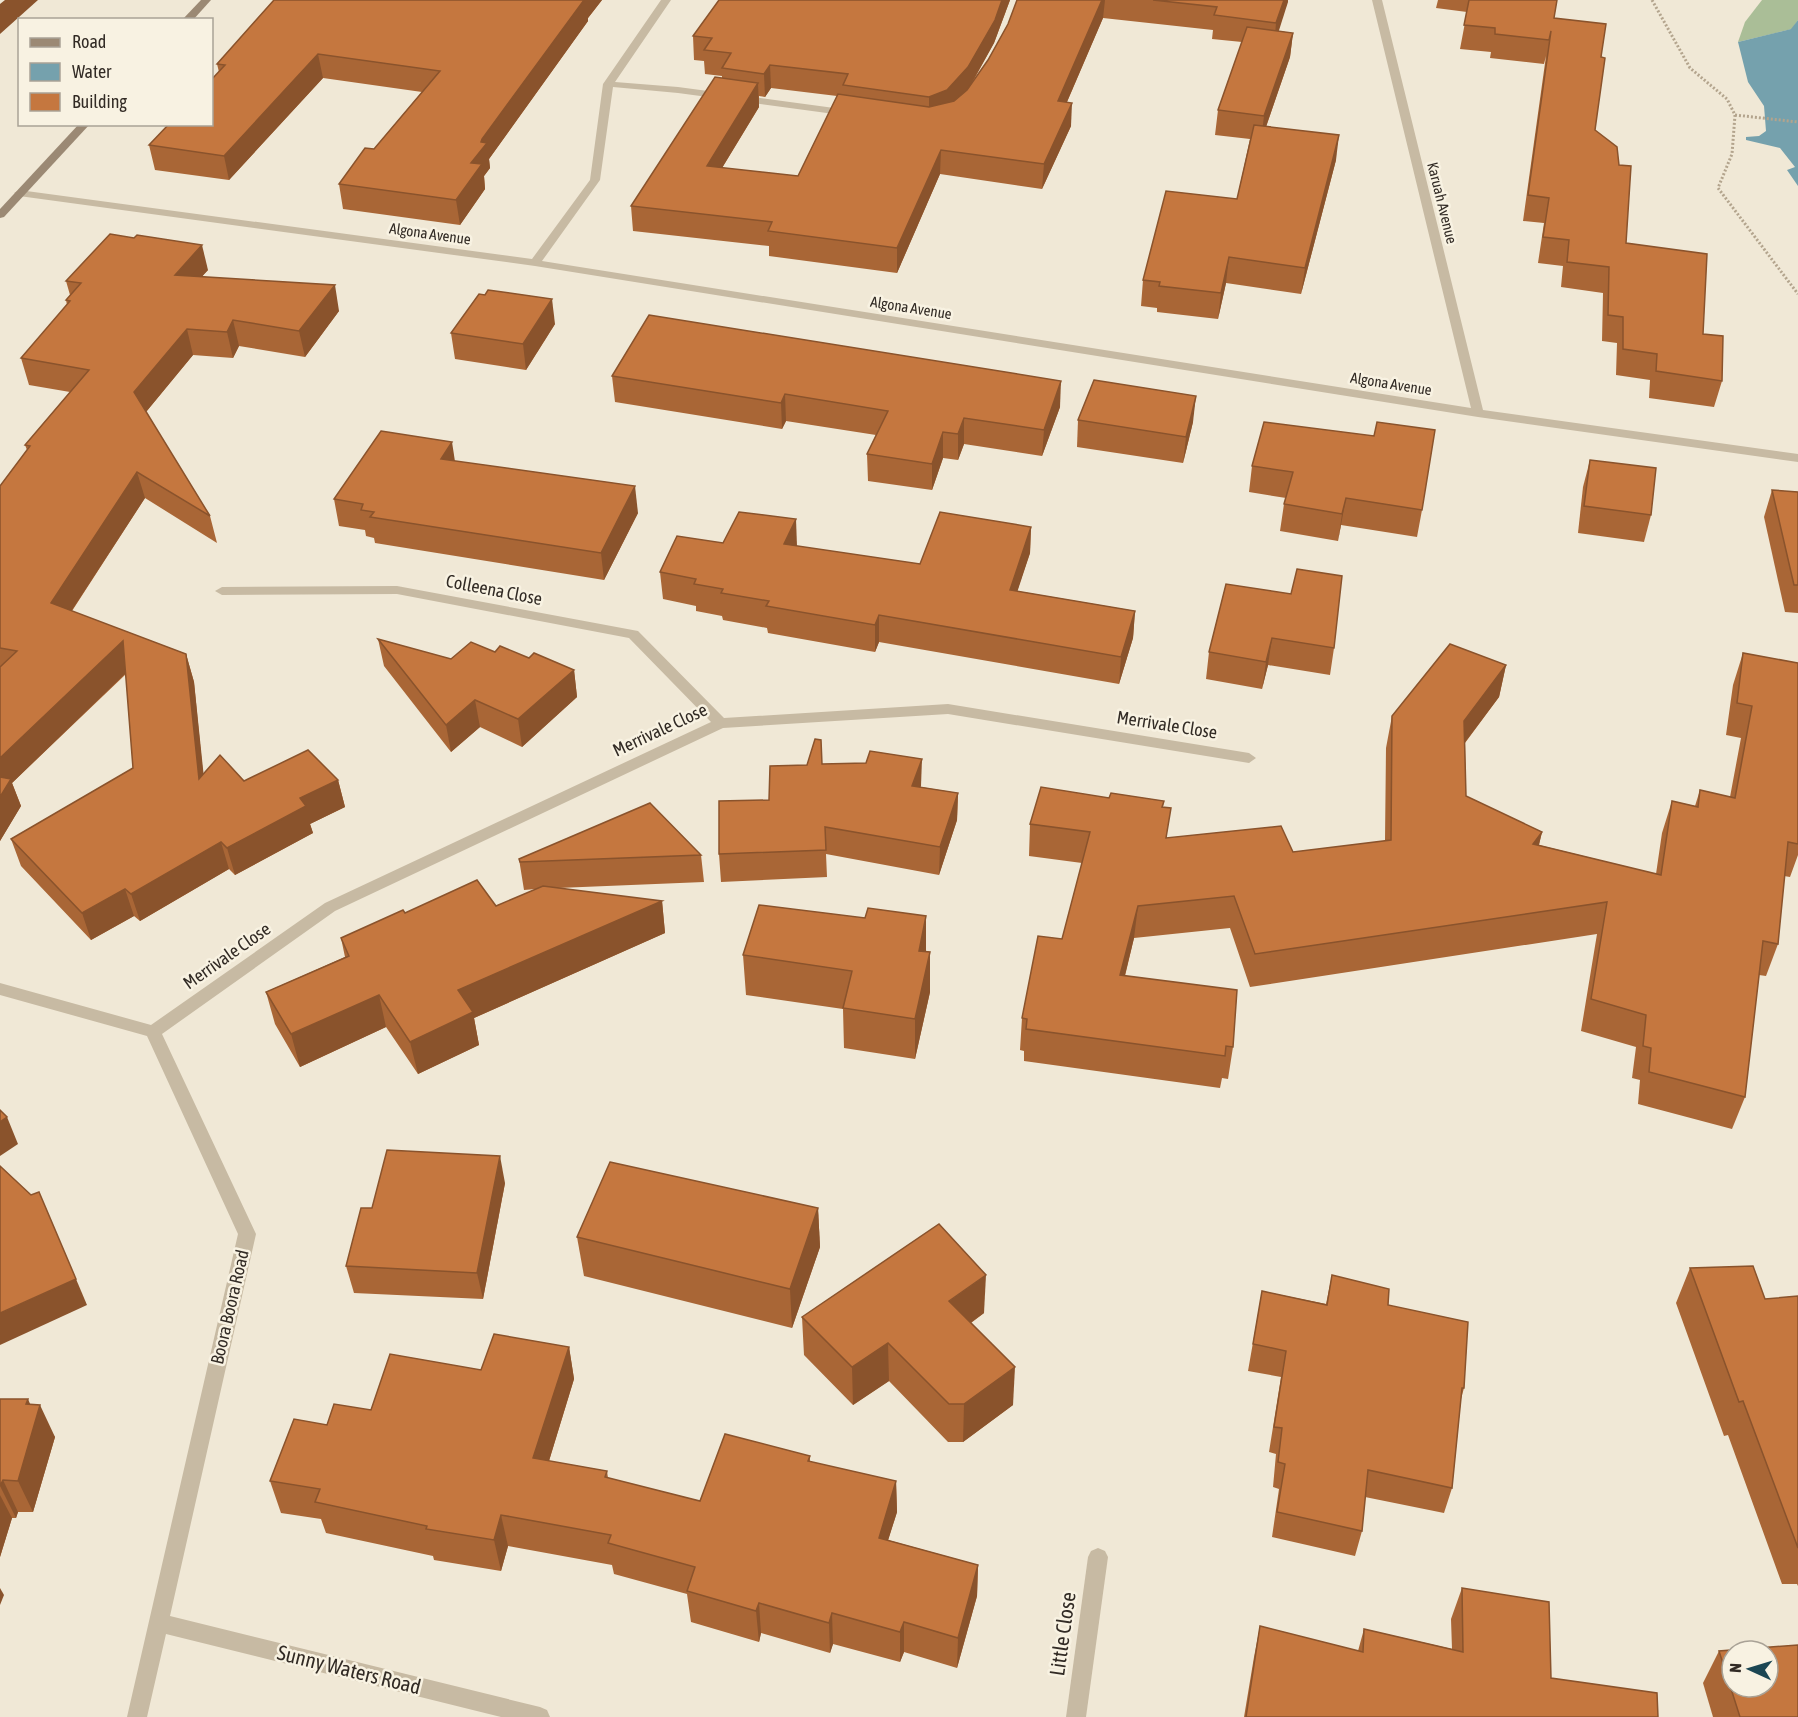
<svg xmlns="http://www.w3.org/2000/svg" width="1798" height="1717" viewBox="0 0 1798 1717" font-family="'Asap Condensed',sans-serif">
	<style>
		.green { fill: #aabe97 }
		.water { fill: #75a1ad }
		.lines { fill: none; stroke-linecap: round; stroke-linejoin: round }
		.path { stroke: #b3a48d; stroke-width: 3; stroke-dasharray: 2 2; stroke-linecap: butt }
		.street { fill: #c7baa3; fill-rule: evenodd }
		.secondary { fill: #9b8974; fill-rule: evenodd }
		.wall { fill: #a96636; fill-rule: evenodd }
		.shaded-wall { fill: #8a532c }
		.building { fill: #c5773f; stroke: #8a532c; stroke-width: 1.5; fill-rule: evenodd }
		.labels { text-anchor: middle; stroke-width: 5; stroke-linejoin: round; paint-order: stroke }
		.far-street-label { font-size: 15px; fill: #322b25; stroke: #f8f2e2 }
		.street-label { font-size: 18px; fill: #322b25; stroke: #f8f2e2 }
		.near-street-label { font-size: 21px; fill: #322b25; stroke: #f8f2e2 }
	</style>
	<rect width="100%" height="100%" fill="#f0e8d6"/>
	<!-- green -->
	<path class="green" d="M1762 0H1798V20L1792 29 1738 42 1745 22Z"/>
	<!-- water -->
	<path class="water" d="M1798 20V186L1787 170 1795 167 1780 148 1746 140V137L1759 136 1766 131 1764 106 1748 82 1738 42 1791 29Z"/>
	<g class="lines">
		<!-- path -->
		<g class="path">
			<path d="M1652 0 1690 68 1727 99 1735 115 1732 154 1718 188 1798 294"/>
			<path d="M1735 115 1798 122"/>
		</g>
		<!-- street -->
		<g class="street">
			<path d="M661 0H671L615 82 678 87 849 110 854 113 849 116 678 93 613 87 600 180 542 261 1471 408 1372 0H1382L1483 410 1798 454V462L1478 417 535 266 19 196 14 193 19 190 532 259 590 180 603 84Z"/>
			<path d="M397 586 638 631 724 718 948 704 1249 753 1256 758 1249 763 948 714 723 728 335 911 162 1034 256 1234 170 1616 540 1707 547 1710 550 1717H501L166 1634 147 1717H127L238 1234 147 1036 0 995V983L151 1025 325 903 711 722 629 638 397 594 222 595 215 591 222 587Z"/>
			<path d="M1098 1548 1105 1551 1108 1557 1086 1717H1066L1088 1557 1091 1551Z"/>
		</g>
		<!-- secondary -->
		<g class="secondary">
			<path d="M201 0H211L193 20H182Z"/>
			<path d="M79 124H90L4 217 0 218V209Z"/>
		</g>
	</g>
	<!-- wall -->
	<g class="wall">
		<path d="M274 0H602L588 18V21L489 159 490 168 484 176 485 189 460 225 343 209 339 184 374 149 422 92 323 78 229 180 155 170 149 145 219 72 217 64Z"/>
		<path d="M719 0H1010L994 43 971 85 988 60 1008 24 1017 0H1288L1278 31 1293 33 1290 57 1266 127 1336 160 1301 294 1226 283 1218 319 1157 312V308L1141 306 1143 280 1237 199 1250 139 1215 135 1218 110 1242 42 1212 39 1213 30 1103 18 1067 102 1071 126 1042 189 940 174 897 273 769 256V246L633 231 631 206 722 78V76L705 74 704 61 694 60 693 36ZM771 88 837 96 798 176 722 168 759 107V96L765 97Z"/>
		<path d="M1438 0H1557L1554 18 1601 57 1595 130 1626 243 1703 334 1722 381 1714 407 1649 398 1650 380 1616 375 1617 343 1602 341 1603 293 1561 287 1563 266 1538 263 1544 223 1523 221 1546 56 1544 64 1490 58 1491 52 1460 49 1467 12 1436 8Z"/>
		<path d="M208 270 202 276 339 311 305 357 239 346 233 358 193 355 146 412 210 516 217 543 145 498 72 611 186 654 194 682 203 774 244 781 338 780 345 807 310 824 313 833 235 875 229 869 140 921 134 916 91 940 21 866 11 839 133 768 126 674 12 783 21 806 0 841V486L27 450 25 445 70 392 29 385 21 358 67 305 66 300 70 295 66 281Z"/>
		<path d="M555 324 526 370 455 359 451 333Z"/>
		<path d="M612 376 1060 407 1042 456 964 444 958 460 943 458 932 490 868 481 867 454 876 435 786 421 782 429 615 402Z"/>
		<path d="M1078 420 1193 422 1183 463 1077 447Z"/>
		<path d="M1264 422 1422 510 1417 537 1341 525 1338 541 1280 531 1284 504 1286 498 1249 492 1252 466Z"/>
		<path d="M1590 460 1651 515 1644 542 1578 533 1583 487Z"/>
		<path d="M455 461 638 513 604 580 375 543 374 538 366 536 365 530 339 526 334 499Z"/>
		<path d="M1772 490 1798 492V613L1785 612 1764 517Z"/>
		<path d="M1031 527 1030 553 1017 591 1135 611 1133 638 1119 684 879 642 875 652 768 633 767 628 723 620 722 616 696 611V606L663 599 660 572 723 543 797 546 920 564Z"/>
		<path d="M1226 584 1334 648 1330 675 1268 665 1262 689 1206 679 1209 652Z"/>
		<path d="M378 639 451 659 495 652 574 670 577 697 522 747 480 727 451 752 384 666Z"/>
		<path d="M1743 653 1798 663V855L1790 877 1784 876 1778 944 1766 976 1759 975 1745 1097 1732 1129 1638 1104 1640 1080 1632 1078 1636 1047 1581 1031 1597 934 1250 987 1230 928 1134 938 1125 976 1233 1047 1228 1079 1222 1078 1220 1088 1024 1061V1051L1020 1050 1022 1018 1062 939 1082 863 1029 856 1030 824 1109 798 1164 801 1163 807 1167 838 1293 852 1385 841 1386 748 1392 716 1506 665 1499 697 1465 743 1466 796 1542 832 1539 845 1656 874 1662 833 1672 801 1695 806 1700 790 1730 797 1741 738 1726 735 1733 685Z"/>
		<path d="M822 764 921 787 958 793 957 820 939 875 826 854 827 877 721 882 719 854 769 800 807 765Z"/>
		<path d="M701 855 704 882 558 888 662 901 665 933 474 1018 479 1045 418 1074 386 1027 300 1067 275 1024 266 992 345 957 341 938 405 913 496 906 536 889 524 890 519 859Z"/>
		<path d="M926 952 930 992 915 1059 844 1048 843 1009 746 995 743 955Z"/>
		<path d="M505 1183 483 1299 354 1293 346 1266 372 1208Z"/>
		<path d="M818 1208 820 1247 792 1328 584 1276 577 1237Z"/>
		<path d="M1690 1268 1765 1299 1798 1296V1586L1797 1584H1782L1728 1435 1724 1436 1676 1303Z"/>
		<path d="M1332 1275 1388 1305 1464 1388 1461 1399 1452 1488 1444 1513 1365 1497 1362 1531 1355 1556 1272 1537 1279 1489 1273 1487 1276 1454 1269 1452 1281 1377 1248 1371 1262 1291 1326 1304Z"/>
		<path d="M984 1313 971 1323 1013 1405 963 1442H948L889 1381 853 1405 804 1355 802 1317Z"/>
		<path d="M569 1347 574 1379 549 1461 607 1471 608 1478 700 1501 810 1456V1462L896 1481 897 1512 888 1540 978 1565 977 1596 957 1668 904 1652 900 1662 833 1644 830 1653 761 1633 759 1642 691 1622 687 1594 614 1574 612 1565 508 1546 501 1571 434 1560 433 1556 326 1533 321 1519 281 1513 270 1481 327 1425 481 1370Z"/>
		<path d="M0 1399 30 1404 55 1437 33 1512H18L16 1518H12L0 1557Z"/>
		<path d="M1462 1588 1551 1678 1658 1717H1244L1254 1657 1260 1626 1358 1651 1364 1629 1452 1649 1451 1619Z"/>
		<path d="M1719 1651 1798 1717H1713L1703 1683Z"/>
	</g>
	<!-- shaded-wall -->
	<g class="shaded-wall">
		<path d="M5 0H38L0 34V4Z"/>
		<path d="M584 0H602L588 18V21L489 159 490 168 484 176 485 189 460 225 456 200 482 139Z"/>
		<path d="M1002 0H1010L994 43 967 91 929 121V97Z"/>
		<path d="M1102 0H1105L1103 18 1057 125 1058 101Z"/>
		<path d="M1284 0H1288V2L1274 46 1276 23Z"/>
		<path d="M1293 33 1290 57 1261 141 1264 116Z"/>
		<path d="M318 54 323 78 229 180 224 156Z"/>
		<path d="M770 65 771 88 765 97 764 74Z"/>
		<path d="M758 83 759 107 708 191 707 166Z"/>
		<path d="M1072 103 1071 126 1042 189 1044 164Z"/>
		<path d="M1339 135 1336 160 1301 294 1305 268Z"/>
		<path d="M941 150 940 174 897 273V248Z"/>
		<path d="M202 245 208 270 181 300 175 275Z"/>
		<path d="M1229 257 1226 283 1218 319 1221 293Z"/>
		<path d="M335 285 339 311 305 357 299 331Z"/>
		<path d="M552 299 555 324 526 370 523 344Z"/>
		<path d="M233 320 239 346 233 358 227 332Z"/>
		<path d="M187 329 193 355 141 418 134 392Z"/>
		<path d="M1061 381 1060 407 1042 456 1044 430Z"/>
		<path d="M785 394 786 421 782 429 781 403Z"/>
		<path d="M1196 396 1193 422 1183 463 1186 437Z"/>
		<path d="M964 418V444L958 460V434Z"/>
		<path d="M943 432V458L932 490V464Z"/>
		<path d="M452 442 456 468 441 459Z"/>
		<path d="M137 472 145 498 59 630 51 603Z"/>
		<path d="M635 486 638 513 604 580 601 553Z"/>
		<path d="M1346 498 1341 525 1338 541 1342 514Z"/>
		<path d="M796 519 797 546 785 571 784 544Z"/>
		<path d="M1031 527 1030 553 1009 617 1010 590Z"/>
		<path d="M1135 611 1133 638 1119 684 1121 657Z"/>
		<path d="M879 615V642L875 652V625Z"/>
		<path d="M1272 638 1268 665 1262 689 1266 662Z"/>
		<path d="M123 641 131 668 12 783 21 806 0 841V758Z"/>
		<path d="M186 654 194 682 207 807 199 779Z"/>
		<path d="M1506 665 1499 697 1457 753 1464 721Z"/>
		<path d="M574 670 577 697 522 747 518 719Z"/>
		<path d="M475 700 480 727 451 752 446 725Z"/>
		<path d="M922 759 921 786 912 813V786Z"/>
		<path d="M338 780 345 807 310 824 313 833 235 875 227 848 300 798Z"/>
		<path d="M958 793 957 820 939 875 940 847Z"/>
		<path d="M1542 832 1534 864 1533 844Z"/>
		<path d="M221 842 229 869 140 921 131 894Z"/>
		<path d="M125 889 134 916 91 940 82 913Z"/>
		<path d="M662 901 665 933 474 1018 479 1045 418 1074 410 1042 458 990Z"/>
		<path d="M1138 906 1134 938 1117 1007 1120 975Z"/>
		<path d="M926 916V956L919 951Z"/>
		<path d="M930 952V992L915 1059V1019Z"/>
		<path d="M379 995 386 1027 300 1067 291 1034Z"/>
		<path d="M7 1117 18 1144 0 1156V1122Z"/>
		<path d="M500 1156 505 1183 483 1299 477 1273Z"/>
		<path d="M818 1208 820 1247 792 1328 790 1289Z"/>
		<path d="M986 1275 984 1313 948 1339 949 1301Z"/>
		<path d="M76 1279 87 1305 0 1345V1313Z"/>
		<path d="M888 1343 889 1381 853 1405 852 1367Z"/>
		<path d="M569 1347 574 1379 540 1490 533 1458Z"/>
		<path d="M1015 1367 1013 1405 963 1442 964 1404Z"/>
		<path d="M28 1399 36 1418 40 1405 55 1437 33 1512 18 1481 26 1404Z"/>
		<path d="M3 1480 18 1512 16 1518 0 1486Z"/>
		<path d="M896 1481 897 1512 879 1569V1538Z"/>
		<path d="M0 1495 12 1518 0 1557Z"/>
		<path d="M501 1515 508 1546 501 1571 494 1540Z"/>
		<path d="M978 1565 977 1596 957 1668 958 1638Z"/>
		<path d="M0 1588 4 1595 0 1605Z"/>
		<path d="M759 1603 761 1633 759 1642 756 1611Z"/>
		<path d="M832 1613 833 1644 830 1653 829 1623Z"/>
		<path d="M904 1622V1652L900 1662V1632Z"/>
	</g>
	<!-- building -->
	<g class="building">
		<path d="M274 0H584L482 139 481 142 487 143 471 163 482 164 456 200 339 184 365 148 374 149 440 71 318 54 224 156 149 145 169 124H212V79L225 65 217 64Z"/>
		<path d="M719 0H1002L995 20 968 67 947 90 929 97 843 85 848 74 770 65 764 74 722 68 731 53 704 50 712 38 693 36Z"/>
		<path d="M1017 0H1102L1058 101 1072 103 1044 164 941 150 897 248 768 231 772 222 631 206 715 77 758 83 707 166 798 176 838 94 929 107 954 101 967 90 988 60 1008 24Z"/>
		<path d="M1153 0H1284L1276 23 1214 15 1217 7Z"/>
		<path d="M1469 0H1557L1554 18 1606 24 1601 57 1605 58 1595 130 1617 147 1619 165 1631 166 1626 243 1707 254 1703 334 1723 336 1722 381 1656 371 1657 354 1623 349V317L1608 315 1609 267 1567 262 1569 240 1543 237 1549 198 1528 195 1551 31 1549 40 1495 34V28L1464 25Z"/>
		<path d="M1247 27 1293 33 1264 116 1218 110Z"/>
		<path d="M1254 125 1339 135 1305 268 1229 257 1221 293 1159 286 1160 282 1143 280 1166 191 1237 199Z"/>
		<path d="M110 234 134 238 137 235 202 245 175 275 335 285 299 331 233 320 227 332 187 329 134 392 210 516 137 472 51 603 186 654 199 779 220 755 244 781 308 750 338 780 300 798 306 806 227 848 221 842 131 894 125 889 82 913 11 839 133 768 123 641 0 758V667L17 651 0 648V486L30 446 25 445 89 370 21 358 70 301 66 300 81 283 66 281Z"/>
		<path d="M488 290 552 299 523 344 451 333 479 294 485 295Z"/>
		<path d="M649 315 1061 381 1044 430 964 418 958 434 943 432 932 464 867 454 888 411 785 394 781 403 612 376Z"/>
		<path d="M1094 380 1196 396 1186 437 1078 420Z"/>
		<path d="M1264 422 1374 436 1377 422 1435 430 1422 510 1346 498 1342 514 1284 504 1293 472 1252 466Z"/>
		<path d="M381 431 452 442 441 459 635 486 601 553 370 517 374 512 361 510 363 504 334 499Z"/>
		<path d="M1590 460 1656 468 1651 515 1584 506Z"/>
		<path d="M1772 490 1798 492V585H1794Z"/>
		<path d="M739 512 796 519 784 544 920 564 940 512 1031 527 1010 590 1135 611 1121 657 879 615 875 625 766 606 769 601 721 593 723 589 694 584 696 579 660 572 677 536 723 543Z"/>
		<path d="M1297 569 1342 576 1334 648 1272 638 1266 662 1209 652 1226 584 1291 594Z"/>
		<path d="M378 639 451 659 471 642 495 652 500 646 529 658 534 653 574 670 518 719 475 700 446 725Z"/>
		<path d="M1450 644 1506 665 1464 721 1466 796 1542 832 1533 844 1661 875 1672 801 1698 807 1700 790 1735 798 1752 706 1737 703 1743 653 1798 663V844L1788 842 1778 944 1763 941 1745 1097 1649 1072 1651 1048 1643 1046 1646 1015 1591 999 1607 902 1255 954 1234 896 1138 906 1120 975 1237 990 1233 1047 1226 1046 1225 1056 1026 1029 1027 1019 1022 1018 1038 936 1062 939 1090 832 1030 824 1041 787 1109 798 1111 793 1164 801 1162 807 1171 808 1166 838 1281 826 1293 852 1391 840 1392 716Z"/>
		<path d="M815 739 821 740 822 764 866 763 870 751 922 759 912 786 958 793 940 847 825 827 826 850 719 854V801L769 800 770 766 807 765Z"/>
		<path d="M0 777 11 779 0 797Z"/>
		<path d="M650 803 701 855 520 862 519 859Z"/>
		<path d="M477 880 496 906 543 886 662 901 458 990 473 1012 410 1042 379 995 291 1034 266 992 349 956 341 938 403 910 405 913Z"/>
		<path d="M759 905 865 918 868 908 926 916 919 951 930 952 915 1019 843 1008 852 971 743 955Z"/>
		<path d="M0 1110 7 1117 0 1122Z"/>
		<path d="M387 1150 500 1156 477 1273 346 1266 361 1208H372Z"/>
		<path d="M610 1162 818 1208 790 1289 577 1237Z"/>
		<path d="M0 1166 31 1195 39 1192 76 1279 0 1313Z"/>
		<path d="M939 1224 986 1275 949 1301 1015 1367 964 1404H949L888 1343 852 1367 802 1317Z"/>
		<path d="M1753 1266 1765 1299 1798 1296V1548L1743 1401 1739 1402 1690 1268Z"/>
		<path d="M1332 1275 1389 1289 1388 1305 1468 1322 1464 1388H1462L1452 1488 1368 1470 1362 1531 1277 1512 1285 1464 1278 1462 1282 1428 1274 1427 1286 1351 1253 1344 1262 1291 1327 1305Z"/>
		<path d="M494 1334 569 1347 533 1458 607 1471 605 1477 700 1501 725 1434 810 1456 808 1461 896 1481 879 1538 978 1565 958 1638 904 1622 900 1632 832 1613 829 1623 759 1603 756 1611 687 1591 695 1567 608 1543 611 1535 501 1515 494 1540 426 1529 427 1526 315 1502 320 1489 270 1481 294 1419 327 1425 334 1404 371 1410 390 1354 481 1370Z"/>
		<path d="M0 1399H28L26 1404 40 1405 18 1481 3 1480 0 1486Z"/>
		<path d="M1462 1588 1549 1602 1551 1678 1657 1693 1658 1717H1246L1260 1626 1363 1652 1364 1629 1463 1652Z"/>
		<path d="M1798 1645V1717H1740L1719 1651ZM1732 1651H1768V1687H1732Z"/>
	</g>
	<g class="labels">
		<!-- far-street labels -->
		<g class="far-street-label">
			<text transform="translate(1442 203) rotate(76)" y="5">Karuah Avenue</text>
			<text transform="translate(430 234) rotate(8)" y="5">Algona Avenue</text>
			<text transform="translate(911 308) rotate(9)" y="5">Algona Avenue</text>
			<text transform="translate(1391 384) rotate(9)" y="5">Algona Avenue</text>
		</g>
		<!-- street labels -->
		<g class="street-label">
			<text transform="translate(494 590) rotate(11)" y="6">Colleena Close</text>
			<text transform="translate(1167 725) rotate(9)" y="6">Merrivale Close</text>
			<text transform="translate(660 730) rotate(-25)" y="6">Merrivale Close</text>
			<text transform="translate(227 956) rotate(-35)" y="6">Merrivale Close</text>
			<text transform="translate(230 1307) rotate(-77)" y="6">Boora Boora Road</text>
		</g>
		<!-- near-street labels -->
		<g class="near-street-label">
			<text transform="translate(1063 1634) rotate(-82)" y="7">Little Close</text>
			<text transform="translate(349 1670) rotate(14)" y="7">Sunny Waters Road</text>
		</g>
	</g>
	<!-- legend -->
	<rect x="18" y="18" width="195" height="108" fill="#f8f2e2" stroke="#a9a296" stroke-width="1.5"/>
	<rect x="30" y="38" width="30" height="9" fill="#9b8974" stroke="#a9a296" stroke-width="1.5"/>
	<text x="72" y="48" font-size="18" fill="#322b25">Road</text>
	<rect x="30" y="63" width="30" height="18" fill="#75a1ad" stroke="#a9a296" stroke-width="1.5"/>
	<text x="72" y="78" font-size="18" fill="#322b25">Water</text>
	<rect x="30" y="93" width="30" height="18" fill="#c5773f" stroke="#a9a296" stroke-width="1.5"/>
	<text x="72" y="108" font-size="18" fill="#322b25">Building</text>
	<!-- north arrow -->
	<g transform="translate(1750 1669) rotate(274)"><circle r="28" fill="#f8f2e2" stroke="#a9a296" stroke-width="1.5"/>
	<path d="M0-4.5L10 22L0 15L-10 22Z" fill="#1b4653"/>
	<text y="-9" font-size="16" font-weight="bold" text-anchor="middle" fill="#322b25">N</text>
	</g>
</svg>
